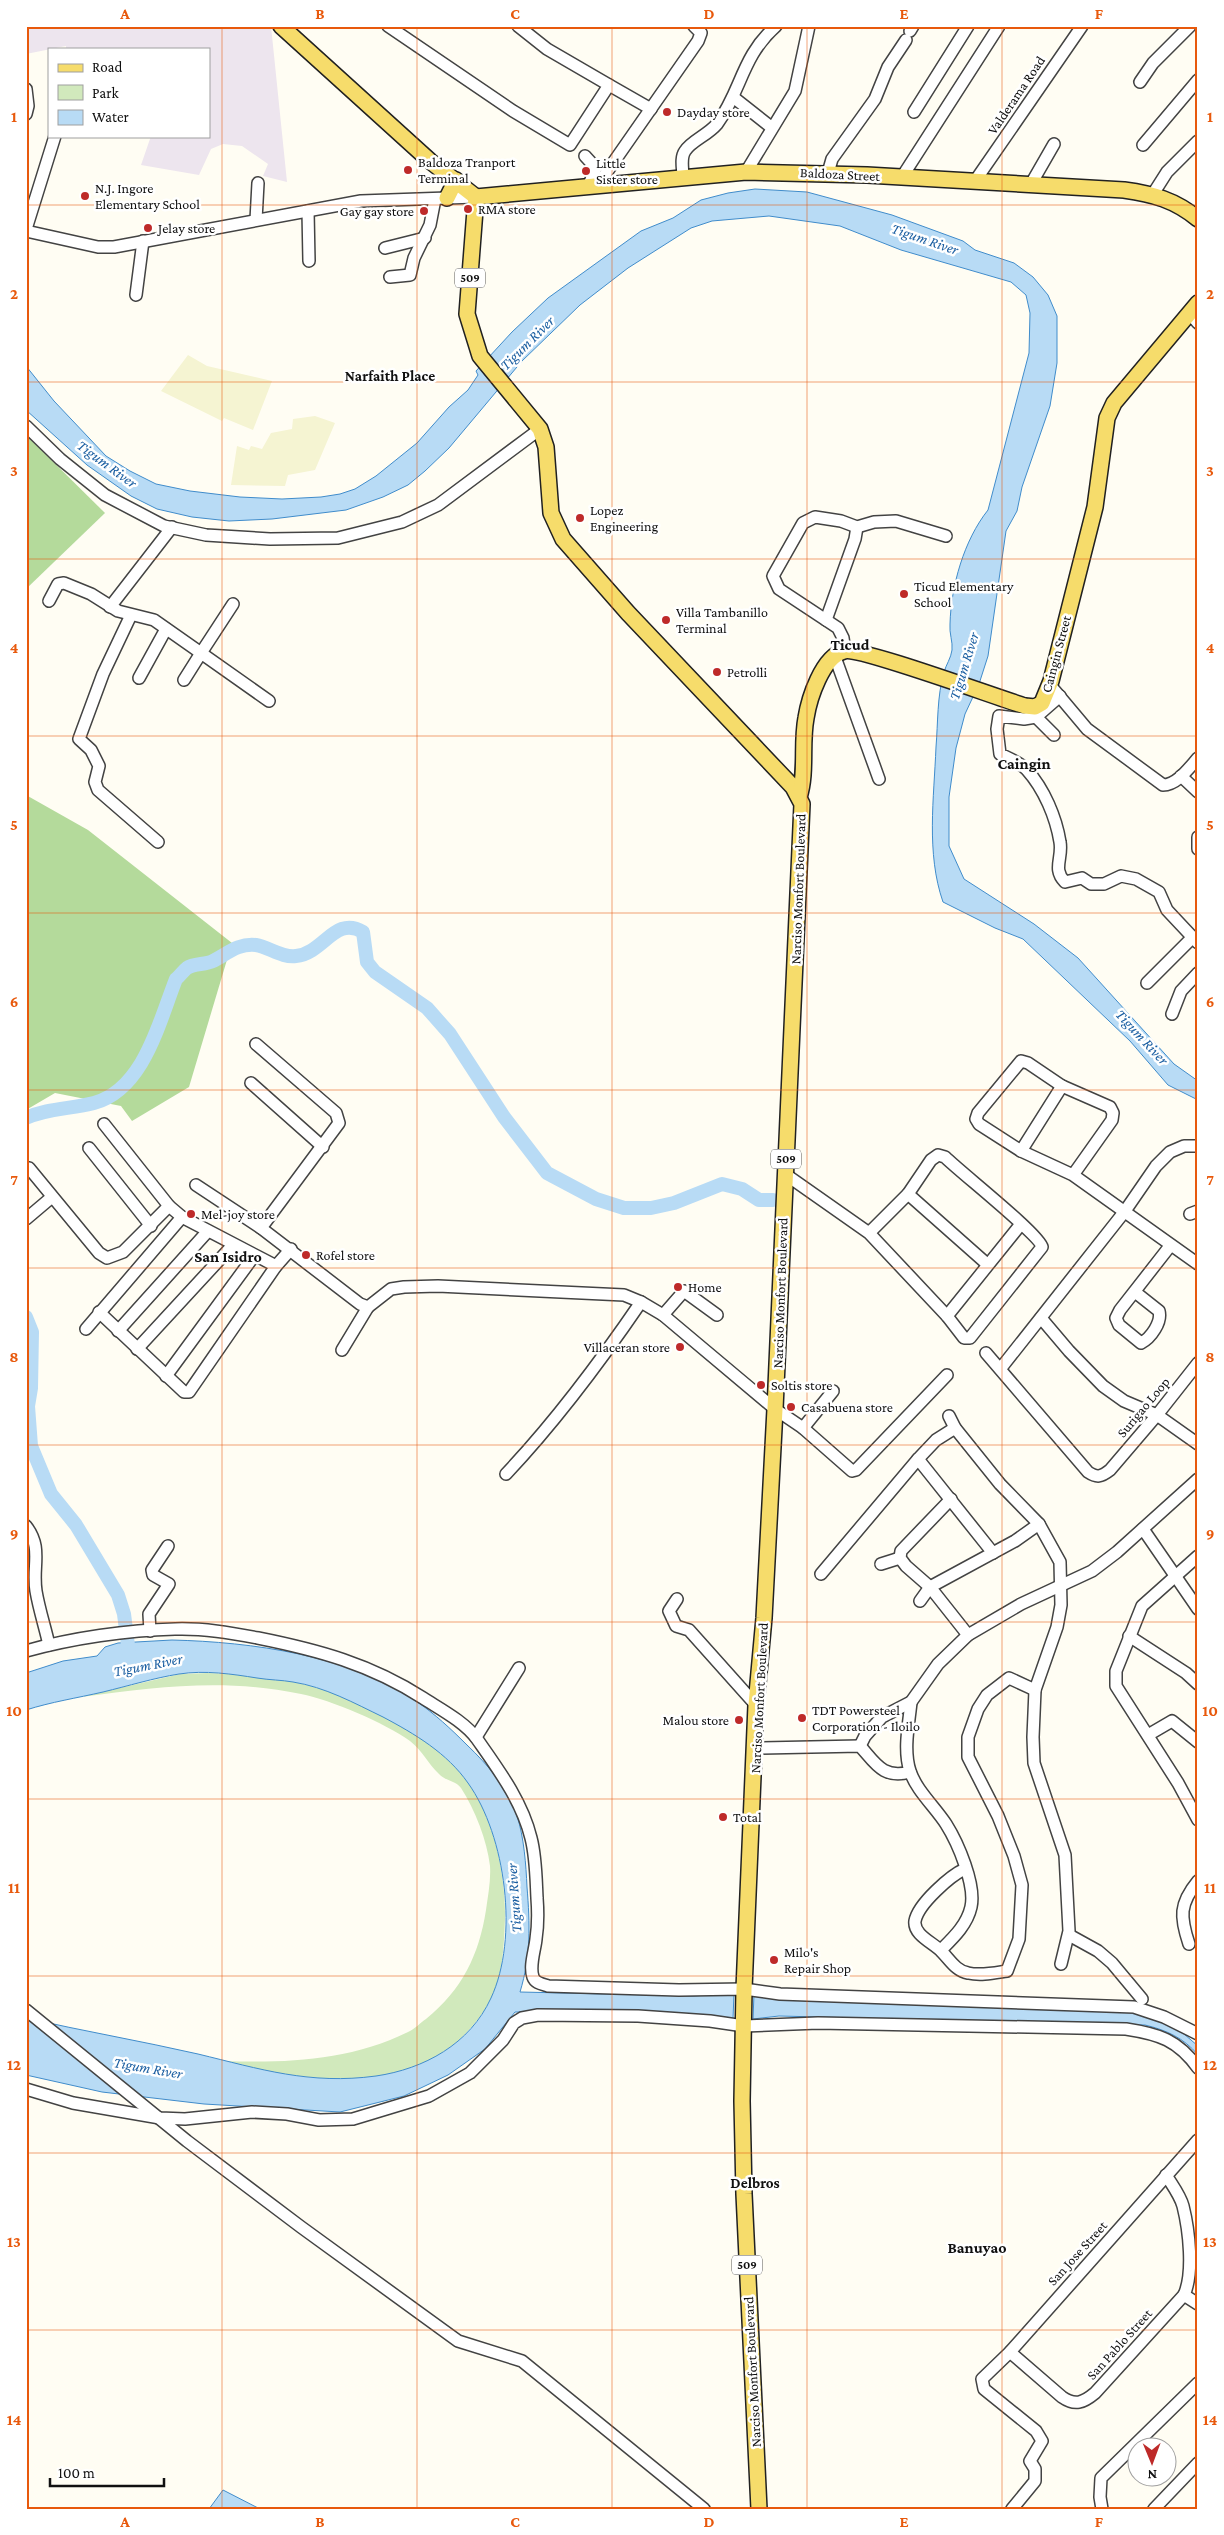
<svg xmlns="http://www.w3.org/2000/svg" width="1224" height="2535" viewBox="0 0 1224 2535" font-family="'Crimson Pro',serif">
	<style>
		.industrial { fill: #ede5ee }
		.farmland { fill: #f5f4d2 }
		.green { fill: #d1e9bc }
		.forest { fill: #b4da9b }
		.water { fill: #b8dbf5; stroke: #408ccb }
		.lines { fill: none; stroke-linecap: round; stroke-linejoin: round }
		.river { stroke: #b8dbf5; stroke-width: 14 }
		.minor-casing { stroke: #434343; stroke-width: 14 }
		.major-casing { stroke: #212121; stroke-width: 18 }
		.minor { stroke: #fff; stroke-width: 11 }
		.major { stroke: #f6dc6b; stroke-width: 15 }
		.grid { fill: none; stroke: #e8590c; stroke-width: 1; stroke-opacity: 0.55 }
		.poi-dot { fill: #be2a29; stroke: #fff; stroke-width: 2 }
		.labels { text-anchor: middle; stroke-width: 5; stroke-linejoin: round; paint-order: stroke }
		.shield { fill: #fff; stroke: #585858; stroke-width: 1 }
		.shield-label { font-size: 12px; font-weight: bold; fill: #101010 }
		.street-label { font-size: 14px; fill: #101010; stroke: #fff }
		.poi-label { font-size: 14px; fill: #101010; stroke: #fff; text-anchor: start }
		.water-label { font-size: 15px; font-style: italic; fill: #1a5ea1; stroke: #fff }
		.neighbourhood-label { font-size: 15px; font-weight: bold; fill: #101010; stroke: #fff }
		.quarter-label { font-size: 16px; font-weight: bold; fill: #101010; stroke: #fff }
		.neatline { fill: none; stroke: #e8590c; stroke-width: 2 }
		.grid-label { font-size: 16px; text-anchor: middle; font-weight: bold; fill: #e8590c }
	</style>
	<rect width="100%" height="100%" fill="#fffdf3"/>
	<!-- industrial -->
	<path class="industrial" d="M26 26H271L287 182 263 176 268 164 242 146 223 144 211 149 199 175 141 165 151 136H209V49H66V46L26 54Z"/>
	<!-- farmland -->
	<g class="farmland">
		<path d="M188 355 207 366 272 381 253 430 224 418 222 421 161 391Z"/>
		<path d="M315 416 335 423 315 470 288 475 285 486 231 485 237 446 249 450 251 446 262 449 271 433 292 429 293 419Z"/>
	</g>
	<!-- green -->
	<path class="green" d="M208 1673C236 1674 265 1676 293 1682 349 1692 434 1736 468 1782 494 1819 506 1875 505 1919 504 1944 503 1976 491 1999 437 2099 316 2086 223 2061 287 2063 349 2061 408 2032 415 2029 420 2023 426 2019 462 1990 479 1955 486 1910 488 1896 491 1880 490 1866 487 1840 475 1810 461 1788 455 1780 445 1781 439 1774 428 1764 423 1751 410 1741 385 1723 331 1700 301 1694 222 1678 159 1687 81 1697L180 1674Z"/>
	<!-- forest -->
	<g class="forest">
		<path d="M26 435 105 513 26 589Z"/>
		<path d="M26 795 88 830 232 943 189 1087 132 1121 121 1106 55 1093 26 1110Z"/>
	</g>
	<!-- water -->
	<g class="water">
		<path d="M755 189 807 192 892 215 963 241 975 250 1014 263 1033 277 1048 295 1057 316V363L1050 406 1022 487 1017 511 1006 531 988 656 979 684 965 714 956 748 949 797V846L964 879 1034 924 1078 958 1174 1064 1198 1081V1100L1168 1085 1130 1041 1023 939 995 928 943 902C926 853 934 798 936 747 938 723 937 696 944 672 946 665 951 658 952 650 953 642 949 633 950 624 951 586 964 540 988 510L1029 353 1030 313 1026 295 1011 282 901 250 840 226 769 216 712 221 691 228 628 268 580 305 522 361 449 448 425 471 408 485 383 497 346 510 272 519 229 521 192 517 157 509 131 496 87 465 26 410V366L54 401 106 456 130 471 156 484 190 491 240 497 282 499 321 497 340 494 355 489 376 476 417 443 449 407 468 390 478 375 476 371 512 332 548 298 641 231 673 218 701 200 728 193Z"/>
		<path d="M172 1640C252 1642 349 1655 416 1701 435 1714 451 1729 467 1745 488 1765 508 1788 517 1816 524 1837 526 1865 527 1887 530 1924 531 1956 520 1992L694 1996 734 1993 733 2019 683 2014 515 2012 485 2049 448 2075 404 2096 340 2112 204 2104 102 2092 26 2075V2018C83 2031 141 2041 198 2054 260 2069 310 2085 376 2076 424 2069 470 2044 491 1998 519 1938 506 1836 468 1783 447 1753 415 1734 383 1717 354 1703 325 1687 293 1682 282 1680 269 1680 257 1678 232 1674 205 1670 179 1674 154 1678 128 1686 103 1692 77 1698 51 1702 26 1710V1673L63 1661 97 1656 105 1647 118 1643Z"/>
		<path d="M754 1994 1133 2009 1177 2028 1198 2046V2055C1184 2038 1166 2030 1145 2025L779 2016 753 2019Z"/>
		<path d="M223 2490 260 2509H209Z"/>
	</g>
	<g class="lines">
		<!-- river -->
		<g class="river">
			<path d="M26 1118C48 1108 71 1109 94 1103 144 1089 159 1022 176 979 180 976 183 971 187 968 194 963 205 965 213 961 227 954 238 943 256 945 269 947 282 958 296 956 324 953 335 915 363 932L367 962 375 972 427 1008 450 1034 504 1117 547 1173 596 1199 624 1208H651L674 1203 722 1184 742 1189 759 1200H773"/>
			<path d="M26 1317 32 1332 31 1388 28 1406 31 1446 51 1494 76 1525 118 1595 124 1614 130 1661"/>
		</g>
		<defs>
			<g id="minor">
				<path d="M388 26 513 111 570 145 609 85 547 49 518 26"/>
				<path d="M910 31 913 26"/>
				<path d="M1140 82 1153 63 1190 26"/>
				<path d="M609 85 651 109"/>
				<path d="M26 89 28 106 26 114"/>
				<path d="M733 97 771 127"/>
				<path d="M914 112 968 26"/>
				<path d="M1143 145 1198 80"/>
				<path d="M585 156 596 168 588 187"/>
				<path d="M746 172 795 91 809 26"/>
				<path d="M828 173 832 159 875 99 888 67 906 40"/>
				<path d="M683 177C683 169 680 158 685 151 691 141 708 135 717 124 742 90 741 57 776 26"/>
				<path d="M902 177 999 26"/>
				<path d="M975 181 1082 26"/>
				<path d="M1031 184 1054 144"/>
				<path d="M597 186 698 41 701 33 694 26"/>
				<path d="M1153 194 1167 172 1198 141"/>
				<path d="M308 211 309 261"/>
				<path d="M256 220 258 183"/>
				<path d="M26 229 55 136"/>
				<path d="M26 231 98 247H114L361 201 476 197"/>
				<path d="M385 248 425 238"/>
				<path d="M390 277 410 275 414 258 430 225 435 199"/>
				<path d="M136 295 143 241"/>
				<path d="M1190 314 1198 323"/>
				<path d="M26 426 60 459 105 495 164 526 206 535 270 539 338 538 402 522 438 505 540 429"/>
				<path d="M49 601 58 584 64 583 91 594 118 611 154 620 201 653 233 604"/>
				<path d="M110 607 172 527"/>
				<path d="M131 615 103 674 79 739 91 750 99 766 95 782 98 790 158 842"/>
				<path d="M826 620 855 539 857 527"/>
				<path d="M845 651 843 638 838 628 779 589 773 576 803 523 815 517 841 521 857 527 874 522 896 521 946 536"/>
				<path d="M835 657 879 779"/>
				<path d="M139 678 166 629"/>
				<path d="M184 680 201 653 269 701"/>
				<path d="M1050 685 1087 729 1163 785C1177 785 1189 768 1198 758"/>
				<path d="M1036 717 1024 719 999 716 997 729 1000 754C1008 758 1021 763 1027 770 1044 789 1056 817 1060 842 1063 858 1052 869 1065 882L1082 878 1091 884H1104L1121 876 1136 879 1159 892 1167 910 1198 943"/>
				<path d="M1054 735 1036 717 1060 696"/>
				<path d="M1181 776 1198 792"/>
				<path d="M1198 837V849"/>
				<path d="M1147 983 1193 937"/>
				<path d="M1172 1014 1181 991 1198 973"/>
				<path d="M256 1044 336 1113 339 1123 261 1228 360 1304 368 1307 391 1289 404 1287 438 1286 624 1295 641 1302 663 1315 775 1409 803 1428 852 1471 856 1470 947 1375"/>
				<path d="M251 1083 323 1147"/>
				<path d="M104 1124 169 1206 182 1217 276 1266"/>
				<path d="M89 1148 151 1226"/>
				<path d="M1021 1151 1062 1086"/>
				<path d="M29 1168 99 1253 107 1258 123 1252 169 1206"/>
				<path d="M785 1174 869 1233 947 1316 964 1338H970L1042 1247C1040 1235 960 1172 945 1157L938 1155 931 1160 908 1194 869 1233"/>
				<path d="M1073 1175 1112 1120 1113 1113 1110 1107 1062 1086 1028 1063 1021 1061 978 1113 976 1119 979 1124 1021 1151 1073 1175 1198 1264"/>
				<path d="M196 1185 261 1228"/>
				<path d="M908 1194 987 1264"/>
				<path d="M1190 1214 1198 1211"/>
				<path d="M26 1219 52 1197"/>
				<path d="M1135 1292 1159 1311C1162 1322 1151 1338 1141 1343L1119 1325 1116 1318 1120 1310 1170 1246"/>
				<path d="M99 1312 184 1392H189L276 1266 291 1249"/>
				<path d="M663 1315 684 1291 717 1315"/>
				<path d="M947 1316 1021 1224"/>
				<path d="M1041 1318 1069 1351 1103 1386 1124 1401 1157 1415 1198 1444"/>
				<path d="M86 1329 182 1217"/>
				<path d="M118 1331 208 1231"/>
				<path d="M137 1349 233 1245"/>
				<path d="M342 1350 368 1307"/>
				<path d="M986 1353 1088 1472C1097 1478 1101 1477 1110 1470L1157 1415 1198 1363"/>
				<path d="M1001 1368 1125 1211 1156 1166 1170 1152 1184 1146H1198"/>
				<path d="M166 1376 254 1256"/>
				<path d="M949 1416 955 1428 1000 1484 1039 1524 1060 1562 1061 1605 1057 1627 1035 1690 1033 1737 1034 1763 1065 1855 1069 1931 1061 1964"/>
				<path d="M803 1428 833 1391"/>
				<path d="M918 1459 993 1553"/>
				<path d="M506 1474C556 1421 600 1362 641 1302"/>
				<path d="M951 1499 901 1551 900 1558 906 1566 930 1587 968 1635"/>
				<path d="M26 1526C43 1548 32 1566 36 1591 39 1609 45 1627 49 1645"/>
				<path d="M1143 1529 1198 1609"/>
				<path d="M1198 1556 1142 1606 1116 1671V1686L1178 1783 1198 1820"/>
				<path d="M881 1564 900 1558"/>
				<path d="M821 1574 918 1459 936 1440 955 1428"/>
				<path d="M677 1599 669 1611 676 1626 689 1630 756 1705"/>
				<path d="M920 1601 930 1587 1015 1541 1039 1524"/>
				<path d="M150 1631 149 1614 169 1584 153 1575 152 1570 168 1546"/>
				<path d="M1129 1636 1186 1673 1198 1684"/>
				<path d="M26 1651C72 1638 128 1630 175 1629 203 1628 231 1633 258 1638 318 1650 370 1664 423 1698 440 1709 465 1722 477 1739 498 1769 522 1801 531 1838 536 1857 536 1878 537 1898 538 1911 538 1926 536 1939 535 1950 529 1966 533 1977 535 1983 542 1984 548 1986L679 1990 744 1989 780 1994 1134 2007 1164 2017 1198 2034"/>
				<path d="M911 1702C909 1723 903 1750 910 1771 916 1790 935 1807 946 1824 958 1843 976 1885 971 1907 967 1925 953 1938 941 1950"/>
				<path d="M1148 1735 1172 1721 1198 1742"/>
				<path d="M476 1737 519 1668"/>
				<path d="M860 1746 865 1736 882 1717 911 1702 938 1664 968 1635 1021 1604 1092 1571 1117 1552 1198 1479"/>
				<path d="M756 1748 860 1746C876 1764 883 1779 910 1772"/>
				<path d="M965 1869C951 1875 918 1904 915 1921 913 1935 934 1943 942 1952 950 1960 956 1971 968 1973 981 1976 994 1973 1007 1971L1019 1939 1022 1885 1014 1856 998 1816 968 1757V1737L978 1709 987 1695 1009 1678 1035 1690"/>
				<path d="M1069 1935 1098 1951 1112 1963 1142 1999"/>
				<path d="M1189 1944C1180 1917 1179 1904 1198 1881"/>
				<path d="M26 2010 187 2141 301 2227 458 2341 522 2361 704 2509"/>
				<path d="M26 2089 73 2103 160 2118 185 2119 252 2112 287 2114 319 2120 353 2119 429 2096 470 2073 503 2040 514 2023 522 2018 538 2015 638 2016 710 2021 744 2026 818 2023 1126 2029C1159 2034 1178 2040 1198 2068"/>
				<path d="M1166 2175C1172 2185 1180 2195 1183 2206 1189 2230 1194 2273 1184 2295L1198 2304"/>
				<path d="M1010 2352 1062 2397C1075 2406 1083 2403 1095 2393L1184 2295"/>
				<path d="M1012 2509 1035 2481V2469L1030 2461 1042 2441 1036 2431 984 2389 982 2379 1010 2352 1198 2140"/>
				<path d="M1102 2509 1100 2497 1101 2478 1198 2383"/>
				<path d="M1154 2509 1198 2463"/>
			</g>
			<g id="major">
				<path d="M281 26 430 161 476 197"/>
				<path d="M476 197 467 314 480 356 540 429 546 447 551 513 563 539 628 613 793 787 802 804 775 1409 764 1618 756 1705 744 1989 742 2101 744 2194 759 2509"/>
				<path d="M476 197 746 172 867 175 1124 190C1153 194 1175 200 1198 219"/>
				<path d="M447 198 456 180"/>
				<path d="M799 797C807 772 801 744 806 718 809 699 822 657 844 651 860 647 998 698 1025 706L1035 707 1042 703 1051 681 1095 507 1107 418 1114 403 1198 303"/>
			</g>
		</defs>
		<!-- minor casing -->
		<use href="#minor" class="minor-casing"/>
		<!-- major casing -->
		<use href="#major" class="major-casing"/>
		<!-- minor -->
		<use href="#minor" class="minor"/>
		<!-- major -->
		<use href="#major" class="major"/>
	</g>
	<!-- grid -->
	<path class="grid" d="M222 26V2509M417 26V2509M612 26V2509M807 26V2509M1002 26V2509M26 205H1198M26 382H1198M26 559H1198M26 736H1198M26 913H1198M26 1090H1198M26 1268H1198M26 1445H1198M26 1622H1198M26 1799H1198M26 1976H1198M26 2153H1198M26 2330H1198"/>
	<!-- markers -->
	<g class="poi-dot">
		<circle cx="667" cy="112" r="5"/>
		<circle cx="408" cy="170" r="5"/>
		<circle cx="586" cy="171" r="5"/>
		<circle cx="85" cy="196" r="5"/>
		<circle cx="468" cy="209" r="5"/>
		<circle cx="424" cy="211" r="5"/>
		<circle cx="148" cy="228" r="5"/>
		<circle cx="580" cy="518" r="5"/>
		<circle cx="904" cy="594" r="5"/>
		<circle cx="666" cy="620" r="5"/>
		<circle cx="717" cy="672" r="5"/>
		<circle cx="191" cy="1214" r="5"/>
		<circle cx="306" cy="1255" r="5"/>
		<circle cx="678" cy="1287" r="5"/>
		<circle cx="680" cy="1347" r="5"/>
		<circle cx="761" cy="1385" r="5"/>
		<circle cx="791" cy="1407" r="5"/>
		<circle cx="802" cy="1718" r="5"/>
		<circle cx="739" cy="1720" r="5"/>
		<circle cx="723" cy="1817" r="5"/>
		<circle cx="774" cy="1960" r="5"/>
	</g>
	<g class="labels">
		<!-- shield labels -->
		<g class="shield">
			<rect x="455" y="268.5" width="30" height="19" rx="4"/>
			<rect x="771" y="1149.5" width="30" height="19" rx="4"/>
			<rect x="732" y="2255.5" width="30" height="19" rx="4"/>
		</g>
		<g class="shield-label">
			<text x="470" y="282">509</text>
			<text x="786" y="1163">509</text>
			<text x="747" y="2269">509</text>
		</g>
		<!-- street labels -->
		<g class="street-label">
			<text transform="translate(1016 95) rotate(-56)" y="5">Valderama Road</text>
			<text transform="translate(840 174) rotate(3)" y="5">Baldoza Street</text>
			<text transform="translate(1056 654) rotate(-75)" y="5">Caingin Street</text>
			<text transform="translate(798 889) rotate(-88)" y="5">Narciso Monfort Boulevard</text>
			<text transform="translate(780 1293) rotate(-88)" y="5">Narciso Monfort Boulevard</text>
			<text transform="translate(1143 1407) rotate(-50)" y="5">Surigao Loop</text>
			<text transform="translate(759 1698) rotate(-87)" y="5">Narciso Monfort Boulevard</text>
			<text transform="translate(1077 2253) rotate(-48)" y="5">San Jose Street</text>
			<text transform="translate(1119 2344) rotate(-48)" y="5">San Pablo Street</text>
			<text transform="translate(752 2372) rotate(-93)" y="5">Narciso Monfort Boulevard</text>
		</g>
		<!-- poi labels -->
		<g class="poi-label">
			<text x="677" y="117">Dayday store</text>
			<text x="418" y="167">Baldoza Tranport<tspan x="418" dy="16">Terminal</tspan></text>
			<text x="596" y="168">Little<tspan x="596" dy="16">Sister store</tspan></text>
			<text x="95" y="193">N.J. Ingore<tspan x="95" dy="16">Elementary School</tspan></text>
			<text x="478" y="214">RMA store</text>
			<text x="414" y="216" text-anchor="end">Gay gay store</text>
			<text x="158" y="233">Jelay store</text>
			<text x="590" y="515">Lopez<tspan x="590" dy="16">Engineering</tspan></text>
			<text x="914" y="591">Ticud Elementary<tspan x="914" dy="16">School</tspan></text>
			<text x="676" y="617">Villa Tambanillo<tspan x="676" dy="16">Terminal</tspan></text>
			<text x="727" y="677">Petrolli</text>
			<text x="201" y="1219">Mel-joy store</text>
			<text x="316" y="1260">Rofel store</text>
			<text x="688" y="1292">Home</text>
			<text x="670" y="1352" text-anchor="end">Villaceran store</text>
			<text x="771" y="1390">Soltis store</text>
			<text x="801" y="1412">Casabuena store</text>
			<text x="812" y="1715">TDT Powersteel<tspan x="812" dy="16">Corporation - Iloilo</tspan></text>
			<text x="729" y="1725" text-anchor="end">Malou store</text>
			<text x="733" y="1822">Total</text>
			<text x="784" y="1957">Milo's<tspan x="784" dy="16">Repair Shop</tspan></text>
		</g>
		<!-- water labels -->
		<g class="water-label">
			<text transform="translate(925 239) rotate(19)" y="5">Tigum River</text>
			<text transform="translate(527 343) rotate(-45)" y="5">Tigum River</text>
			<text transform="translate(107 464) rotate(36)" y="5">Tigum River</text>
			<text transform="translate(964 666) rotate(-73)" y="5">Tigum River</text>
			<text transform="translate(1142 1037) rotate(47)" y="5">Tigum River</text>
			<text transform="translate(148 1665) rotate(-11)" y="5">Tigum River</text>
			<text transform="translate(514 1898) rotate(-94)" y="5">Tigum River</text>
			<text transform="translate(148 2068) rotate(10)" y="5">Tigum River</text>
		</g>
		<!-- neighbourhood labels -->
		<g class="neighbourhood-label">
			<text x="390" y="381">Narfaith Place</text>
			<text x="755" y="2188">Delbros</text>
		</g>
		<!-- quarter labels -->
		<g class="quarter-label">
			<text x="850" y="650">Ticud</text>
			<text x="1024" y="769">Caingin</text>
			<text x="228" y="1262">San Isidro</text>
			<text x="977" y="2253">Banuyao</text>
		</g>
	</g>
	<!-- border -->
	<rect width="1224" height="2535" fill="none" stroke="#ffffff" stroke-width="55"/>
	<!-- legend -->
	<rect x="48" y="48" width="162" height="90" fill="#ffffff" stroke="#9f9f9f"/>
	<rect x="58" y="64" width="25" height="8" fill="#f6dc6b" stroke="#9f9f9f"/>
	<text x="92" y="72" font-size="15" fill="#101010">Road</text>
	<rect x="58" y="85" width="25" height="15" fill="#d1e9bc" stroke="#9f9f9f"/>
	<text x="92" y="98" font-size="15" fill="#101010">Park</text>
	<rect x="58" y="110" width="25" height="15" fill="#b8dbf5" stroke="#9f9f9f"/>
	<text x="92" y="122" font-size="15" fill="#101010">Water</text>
	<!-- north arrow -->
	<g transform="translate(1152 2462) rotate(179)"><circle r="24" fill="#ffffff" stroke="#9f9f9f"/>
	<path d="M0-4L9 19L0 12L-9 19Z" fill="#be2a29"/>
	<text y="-8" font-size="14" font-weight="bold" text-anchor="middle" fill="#101010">N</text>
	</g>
	<!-- scale -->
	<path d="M50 2478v8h114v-8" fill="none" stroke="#101010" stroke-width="2.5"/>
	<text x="58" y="2478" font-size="15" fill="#101010" stroke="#ffffff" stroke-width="4" paint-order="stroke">100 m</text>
	<rect x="28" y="28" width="1168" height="2480" class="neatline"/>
	<g class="grid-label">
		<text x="125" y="19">A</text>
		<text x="320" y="19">B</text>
		<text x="515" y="19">C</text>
		<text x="709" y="19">D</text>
		<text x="904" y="19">E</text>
		<text x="1099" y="19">F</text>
		<text x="14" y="122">1</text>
		<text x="1210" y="122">1</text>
		<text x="14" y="299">2</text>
		<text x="1210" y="299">2</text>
		<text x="14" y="476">3</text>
		<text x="1210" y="476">3</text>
		<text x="14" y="653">4</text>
		<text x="1210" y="653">4</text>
		<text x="14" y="830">5</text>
		<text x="1210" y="830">5</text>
		<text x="14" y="1007">6</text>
		<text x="1210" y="1007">6</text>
		<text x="14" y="1185">7</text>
		<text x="1210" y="1185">7</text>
		<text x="14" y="1362">8</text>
		<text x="1210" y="1362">8</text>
		<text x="14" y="1539">9</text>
		<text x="1210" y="1539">9</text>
		<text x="14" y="1716">10</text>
		<text x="1210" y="1716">10</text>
		<text x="14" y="1893">11</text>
		<text x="1210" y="1893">11</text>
		<text x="14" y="2070">12</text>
		<text x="1210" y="2070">12</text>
		<text x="14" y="2247">13</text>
		<text x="1210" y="2247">13</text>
		<text x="14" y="2425">14</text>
		<text x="1210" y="2425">14</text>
		<text x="125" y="2527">A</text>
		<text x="320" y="2527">B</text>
		<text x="515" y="2527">C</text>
		<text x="709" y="2527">D</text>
		<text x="904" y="2527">E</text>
		<text x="1099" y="2527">F</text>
	</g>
</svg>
